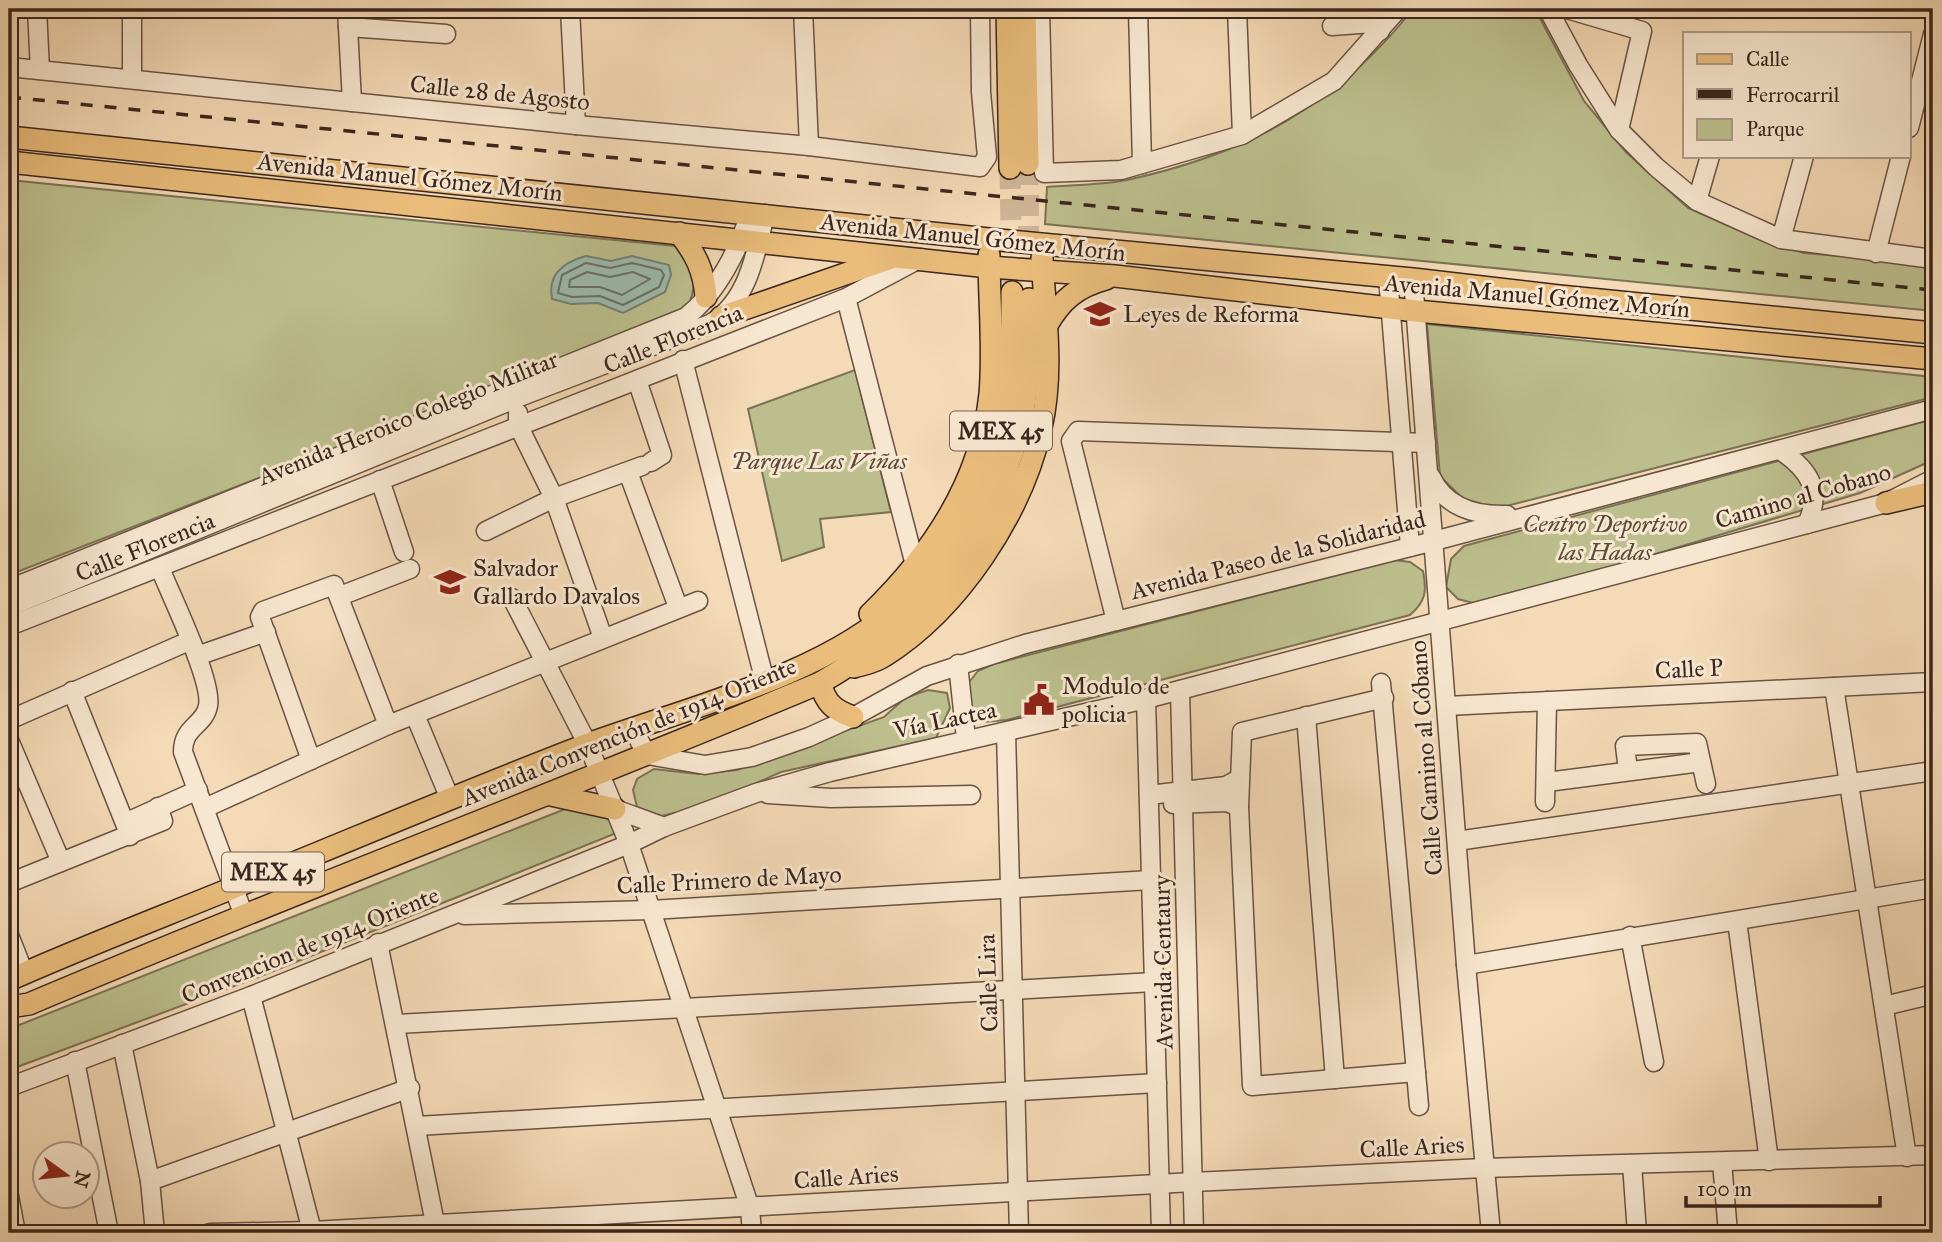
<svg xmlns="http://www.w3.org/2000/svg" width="1942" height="1242" viewBox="0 0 1942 1242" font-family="'IM FELL Great Primer',serif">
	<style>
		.green { fill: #bcbf8d; stroke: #7c7256; stroke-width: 2 }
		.water { fill: #9cbbad; stroke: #757f74; stroke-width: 2 }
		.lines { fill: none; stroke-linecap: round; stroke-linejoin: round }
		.shore { stroke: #6c7066; stroke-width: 2 }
		.major-tunnel { stroke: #cfb698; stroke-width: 21; stroke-dasharray: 21 10; stroke-linecap: butt }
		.minor-casing { stroke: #695344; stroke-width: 21 }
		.major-casing { stroke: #3b261e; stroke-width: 24 }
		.minor { stroke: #f8e7d0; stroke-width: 18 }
		.major { stroke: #eabd7b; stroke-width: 21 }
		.rail { stroke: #3b261e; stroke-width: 3.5; stroke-dasharray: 12 12; stroke-linecap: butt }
		.labels { text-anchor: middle; stroke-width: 6; stroke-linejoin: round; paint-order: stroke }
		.shield { fill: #f8e7d0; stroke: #746053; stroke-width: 2 }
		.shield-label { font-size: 23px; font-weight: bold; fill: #3b261e }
		.street-label { font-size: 24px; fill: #3b261e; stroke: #f8e7d0 }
		.poi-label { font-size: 24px; fill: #3b261e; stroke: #f8e7d0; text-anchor: start }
		.park-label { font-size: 24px; font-style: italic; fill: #5b4c3a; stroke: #f8e7d0 }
	</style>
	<rect width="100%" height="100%" fill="#f4dab6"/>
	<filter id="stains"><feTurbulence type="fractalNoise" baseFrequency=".00286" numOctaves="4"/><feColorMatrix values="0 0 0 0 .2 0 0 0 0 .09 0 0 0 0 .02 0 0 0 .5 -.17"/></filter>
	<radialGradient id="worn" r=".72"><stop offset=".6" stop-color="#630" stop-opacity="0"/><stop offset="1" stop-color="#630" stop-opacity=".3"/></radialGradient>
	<!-- green -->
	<g class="green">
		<path d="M1413 9H1535L1584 101 1626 152 1688 208 1758 239 1804 253 1933 264V311L1045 224 1047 187C1073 185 1101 185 1127 180 1247 154 1336 106 1413 9Z"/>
		<path d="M9 180 675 246C695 274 700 279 686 312L9 575Z"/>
		<path d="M1427 324 1933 377V397L1495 509 1476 507 1461 497 1440 476Z"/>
		<path d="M855 370 891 512 820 519 824 547 782 561 748 409Z"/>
		<path d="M1933 419V460L1860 493 1622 564 1473 603 1458 599 1446 587 1451 559 1464 546Z"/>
		<path d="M1394 560 1410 562 1423 571C1427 591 1426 601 1410 615L1007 720 982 722 972 716 966 686 978 671 994 664Z"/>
		<path d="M928 690 947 693 950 708 936 738 781 772 725 797 678 812 662 816 637 807 633 790 637 779 654 769 698 774 737 770 884 717 905 698Z"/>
		<path d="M565 809 612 815 619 832 256 978 9 1070V1029Z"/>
	</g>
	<!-- water -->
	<path class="water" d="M586 256 611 261 632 256 669 265 671 275 665 292 623 313 598 303 571 304 552 299C547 274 564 262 586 256Z"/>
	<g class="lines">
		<!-- shore -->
		<g class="shore">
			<path d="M586 263 610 268 632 263 661 270 664 275 659 287 623 305 600 296 572 297 558 293 562 275Z"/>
			<path d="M587 272 610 277 633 272 650 279 622 295 600 287H569L570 280Z"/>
		</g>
		<!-- major-tunnel -->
		<g class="major-tunnel">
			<path d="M1028 164 1029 299"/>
			<path d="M1010 168 1012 292"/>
		</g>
		<defs>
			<g id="minor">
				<path d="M37 9 40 70"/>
				<path d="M132 9V78"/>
				<path d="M347 9 352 102"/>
				<path d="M570 9 576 125"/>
				<path d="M803 9 809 146"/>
				<path d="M1040 9 1044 173 1121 170 1242 135 1334 81 1398 9"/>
				<path d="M1138 9 1142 164"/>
				<path d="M1237 9 1242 135"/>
				<path d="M1548 9 1578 65 1619 130 1656 167 1697 201 1781 239 1933 259"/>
				<path d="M1567 9 1642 31 1619 130"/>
				<path d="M1332 26 1373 23 1380 31"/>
				<path d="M348 27 446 34"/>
				<path d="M9 67 576 125 809 146 980 167 987 157 981 92 980 9"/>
				<path d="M1909 128 1933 34"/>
				<path d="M1697 201 1710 156"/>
				<path d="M1781 239 1804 156"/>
				<path d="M1876 253 1901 156"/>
				<path d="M1388 277 1410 547"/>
				<path d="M1413 279 1466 965 1491 1233"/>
				<path d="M846 298 915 565"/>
				<path d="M683 360 765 682"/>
				<path d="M637 380 662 455 651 462"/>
				<path d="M518 413V425L554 498 603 638"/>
				<path d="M1780 450C1808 469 1823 489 1807 524"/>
				<path d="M628 472 678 607"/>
				<path d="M1431 477C1445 507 1476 516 1507 515"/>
				<path d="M380 480 404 552"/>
				<path d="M486 531 554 498 642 466"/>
				<path d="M160 568C171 596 213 681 208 706 204 726 183 726 183 752L243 913"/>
				<path d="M9 589 686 317C717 293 739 249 750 213"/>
				<path d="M340 596 410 569"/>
				<path d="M512 598 588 745 629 844 750 1208 752 1233"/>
				<path d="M9 607 522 396 710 324C748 302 756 253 765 214"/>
				<path d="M1116 621 1071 441 1078 431 1426 443"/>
				<path d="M9 626 846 298 921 258"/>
				<path d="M197 656 266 632"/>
				<path d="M958 664 966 739"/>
				<path d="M1381 683 1419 1106"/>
				<path d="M1834 687 1907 1157"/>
				<path d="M1180 690 1194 1233"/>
				<path d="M72 691 130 836"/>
				<path d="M1384 698 1242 732 1239 807 1252 1086 1416 1072"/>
				<path d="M1146 699 1161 1233"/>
				<path d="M1447 706 1933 682"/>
				<path d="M415 715 450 799"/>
				<path d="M1306 716 1335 1079"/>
				<path d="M9 720 189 641"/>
				<path d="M633 729 647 755 705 765 752 757 809 737 853 717 927 676 1025 644 1434 541 1933 409"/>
				<path d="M1006 732 1019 1233"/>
				<path d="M9 740 61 862"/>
				<path d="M311 760 260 617 263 611 334 585 388 725"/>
				<path d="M1628 770 1625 746 1697 743 1706 784"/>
				<path d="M1547 782 1701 762"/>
				<path d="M768 794 831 798 971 795"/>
				<path d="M1149 795 1226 786 1239 779"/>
				<path d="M1545 802 1547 701"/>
				<path d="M1173 804 1227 802 1239 807"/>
				<path d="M205 808 388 725 698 601"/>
				<path d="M615 809 664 827"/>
				<path d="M127 822 198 790"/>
				<path d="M1457 841 1933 771"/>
				<path d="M9 883 163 821 158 807"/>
				<path d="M464 915 651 910 1151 880"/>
				<path d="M1737 921 1769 1161"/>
				<path d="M9 935 24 973"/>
				<path d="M1630 936 1654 1062"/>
				<path d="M378 943 437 1233"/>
				<path d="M1466 965 1933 888"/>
				<path d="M251 996 312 1231"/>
				<path d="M1884 1006 1930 995"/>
				<path d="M397 1024 1154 982"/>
				<path d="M122 1044 150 1181 155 1233"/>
				<path d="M75 1061 109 1233"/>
				<path d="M9 1087 251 996 629 844 664 827 756 793 830 772 1146 699 1886 503 1933 479"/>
				<path d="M417 1126 1157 1083"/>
				<path d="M1722 1162 1728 1233"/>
				<path d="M1632 1164 1637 1233"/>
				<path d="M150 1181 410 1088"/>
				<path d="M9 1196 16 1233"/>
				<path d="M210 1233 312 1231 1193 1182 1484 1168 1933 1155"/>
			</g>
			<g id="major">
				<path d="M1007 9 1010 168"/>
				<path d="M1025 9 1028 164"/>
				<path d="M9 137 989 239 1413 279 1559 296 1933 333"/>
				<path d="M9 162 989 267 1115 276 1416 311 1933 359"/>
				<path d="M679 233C695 253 704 270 706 297"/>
				<path d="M721 317 891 258"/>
				<path d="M1047 325C1062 299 1077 287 1106 279"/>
				<path d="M1886 503 1933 492"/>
				<path d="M870 614C932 554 981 482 990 394 994 348 989 301 989 255"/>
				<path d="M854 667C864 664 876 662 884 656 959 609 1022 513 1041 428 1054 372 1045 314 1042 258"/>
				<path d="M820 683C826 703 833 710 853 717"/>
				<path d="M551 795 615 809"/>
				<path d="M9 980C83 947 159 918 235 887 351 840 466 791 583 746 682 709 822 677 900 604 995 516 1013 415 1012 292"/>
				<path d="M9 1007 29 1004C291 893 558 793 820 683 917 628 994 535 1020 426 1030 384 1029 341 1029 299"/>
			</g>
		</defs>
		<!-- minor casing -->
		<use href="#minor" class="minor-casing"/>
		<!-- major casing -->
		<use href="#major" class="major-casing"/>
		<!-- minor -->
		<use href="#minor" class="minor"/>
		<!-- major -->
		<use href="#major" class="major"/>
		<!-- rail -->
		<path class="rail" d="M9 97 1933 290"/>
	</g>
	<!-- icons -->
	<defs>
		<symbol id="school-bare" viewBox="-9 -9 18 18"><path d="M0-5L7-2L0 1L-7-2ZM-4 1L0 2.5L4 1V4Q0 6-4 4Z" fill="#8f2418" stroke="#f8e7d0" stroke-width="2.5" paint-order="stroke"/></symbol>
		<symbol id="civic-bare" viewBox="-9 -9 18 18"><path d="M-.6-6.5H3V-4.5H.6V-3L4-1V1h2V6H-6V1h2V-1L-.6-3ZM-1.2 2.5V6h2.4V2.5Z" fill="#8f2418" stroke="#f8e7d0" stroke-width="2.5" paint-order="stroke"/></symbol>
	</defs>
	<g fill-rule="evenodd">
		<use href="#school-bare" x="1078" y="292" width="44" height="44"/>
		<use href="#school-bare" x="428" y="560" width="44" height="44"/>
		<use href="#civic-bare" x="1017" y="678" width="44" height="44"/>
	</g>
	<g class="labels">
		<!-- shield labels -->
		<g class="shield">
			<rect x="950" y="411.5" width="102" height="39" rx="5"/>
			<rect x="222" y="852.5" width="102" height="39" rx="5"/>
		</g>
		<g class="shield-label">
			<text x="1001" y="439">MEX 45</text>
			<text x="273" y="880">MEX 45</text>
		</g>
		<!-- street labels -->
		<g class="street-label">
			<text transform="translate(500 93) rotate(6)" y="8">Calle 28 de Agosto</text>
			<text transform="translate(410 177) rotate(6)" y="8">Avenida Manuel Gómez Morín</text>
			<text transform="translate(973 237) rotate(6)" y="8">Avenida Manuel Gómez Morín</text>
			<text transform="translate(1537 296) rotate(5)" y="8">Avenida Manuel Gómez Morín</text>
			<text transform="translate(673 339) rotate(-22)" y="8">Calle Florencia</text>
			<text transform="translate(408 418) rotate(-22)" y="8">Avenida Heroico Colegio Militar</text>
			<text transform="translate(1803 496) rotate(-16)" y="8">Camino al Cobano</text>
			<text transform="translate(145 547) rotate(-22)" y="8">Calle Florencia</text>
			<text transform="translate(1278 555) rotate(-14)" y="8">Avenida Paseo de la Solidaridad</text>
			<text transform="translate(1689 669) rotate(-3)" y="8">Calle P</text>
			<text transform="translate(945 720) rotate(-12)" y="8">Vía Lactea</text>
			<text transform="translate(629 732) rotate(-22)" y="8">Avenida Convención de 1914 Oriente</text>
			<text transform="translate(1426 758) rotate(-94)" y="8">Calle Camino al Cóbano</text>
			<text transform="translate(729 880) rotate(-3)" y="8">Calle Primero de Mayo</text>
			<text transform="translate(310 945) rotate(-22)" y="8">Convencion de 1914 Oriente</text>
			<text transform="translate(1163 962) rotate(-91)" y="8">Avenida Centaury</text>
			<text transform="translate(988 983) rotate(-92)" y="8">Calle Lira</text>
			<text transform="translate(1412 1147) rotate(-3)" y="8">Calle Aries</text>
			<text transform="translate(846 1177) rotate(-4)" y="8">Calle Aries</text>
		</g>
		<!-- poi labels -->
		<g class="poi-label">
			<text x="1123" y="322">Leyes de Reforma</text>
			<text x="473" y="576">Salvador<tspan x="473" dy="28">Gallardo Davalos</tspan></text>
			<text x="1062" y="694">Modulo de<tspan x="1062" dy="28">policia</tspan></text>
		</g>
		<!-- park labels -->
		<g class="park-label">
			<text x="819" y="469">Parque Las Viñas</text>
			<text x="1605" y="532">Centro Deportivo<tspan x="1605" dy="28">las Hadas</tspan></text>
		</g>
	</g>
	<!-- margin -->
	<rect width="1942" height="1242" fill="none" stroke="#f4dab6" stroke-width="35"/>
	<rect x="10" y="10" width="1921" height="1221" fill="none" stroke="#3b261e" stroke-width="3.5"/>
	<rect x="18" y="18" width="1907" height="1207" fill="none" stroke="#3b261e" stroke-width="2"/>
	<!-- legend -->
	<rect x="1683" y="32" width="228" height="126" fill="#f8e7d0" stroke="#ac9a89" stroke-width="2"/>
	<rect x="1697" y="54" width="35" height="10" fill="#eabd7b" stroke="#ac9a89" stroke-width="2"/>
	<text x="1746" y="66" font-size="21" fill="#3b261e">Calle</text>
	<rect x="1697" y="89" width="35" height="10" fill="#3b261e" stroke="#ac9a89" stroke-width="2"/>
	<text x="1746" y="102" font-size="21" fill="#3b261e">Ferrocarril</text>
	<rect x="1697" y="119" width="35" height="21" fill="#bcbf8d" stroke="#ac9a89" stroke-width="2"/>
	<text x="1746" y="136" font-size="21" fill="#3b261e">Parque</text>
	<!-- north arrow -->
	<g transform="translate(66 1175) rotate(105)"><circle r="33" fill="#f8e7d0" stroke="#ac9a89" stroke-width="2"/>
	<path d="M0-5L12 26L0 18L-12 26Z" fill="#8f2418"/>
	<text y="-10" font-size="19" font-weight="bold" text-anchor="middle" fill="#3b261e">N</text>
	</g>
	<!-- scale -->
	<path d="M1686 1196v10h194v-10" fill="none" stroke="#3b261e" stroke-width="3.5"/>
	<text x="1697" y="1196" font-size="21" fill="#3b261e" stroke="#f8e7d0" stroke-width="5" paint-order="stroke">100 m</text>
	<rect width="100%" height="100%" filter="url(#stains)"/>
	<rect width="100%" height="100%" fill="url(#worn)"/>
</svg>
